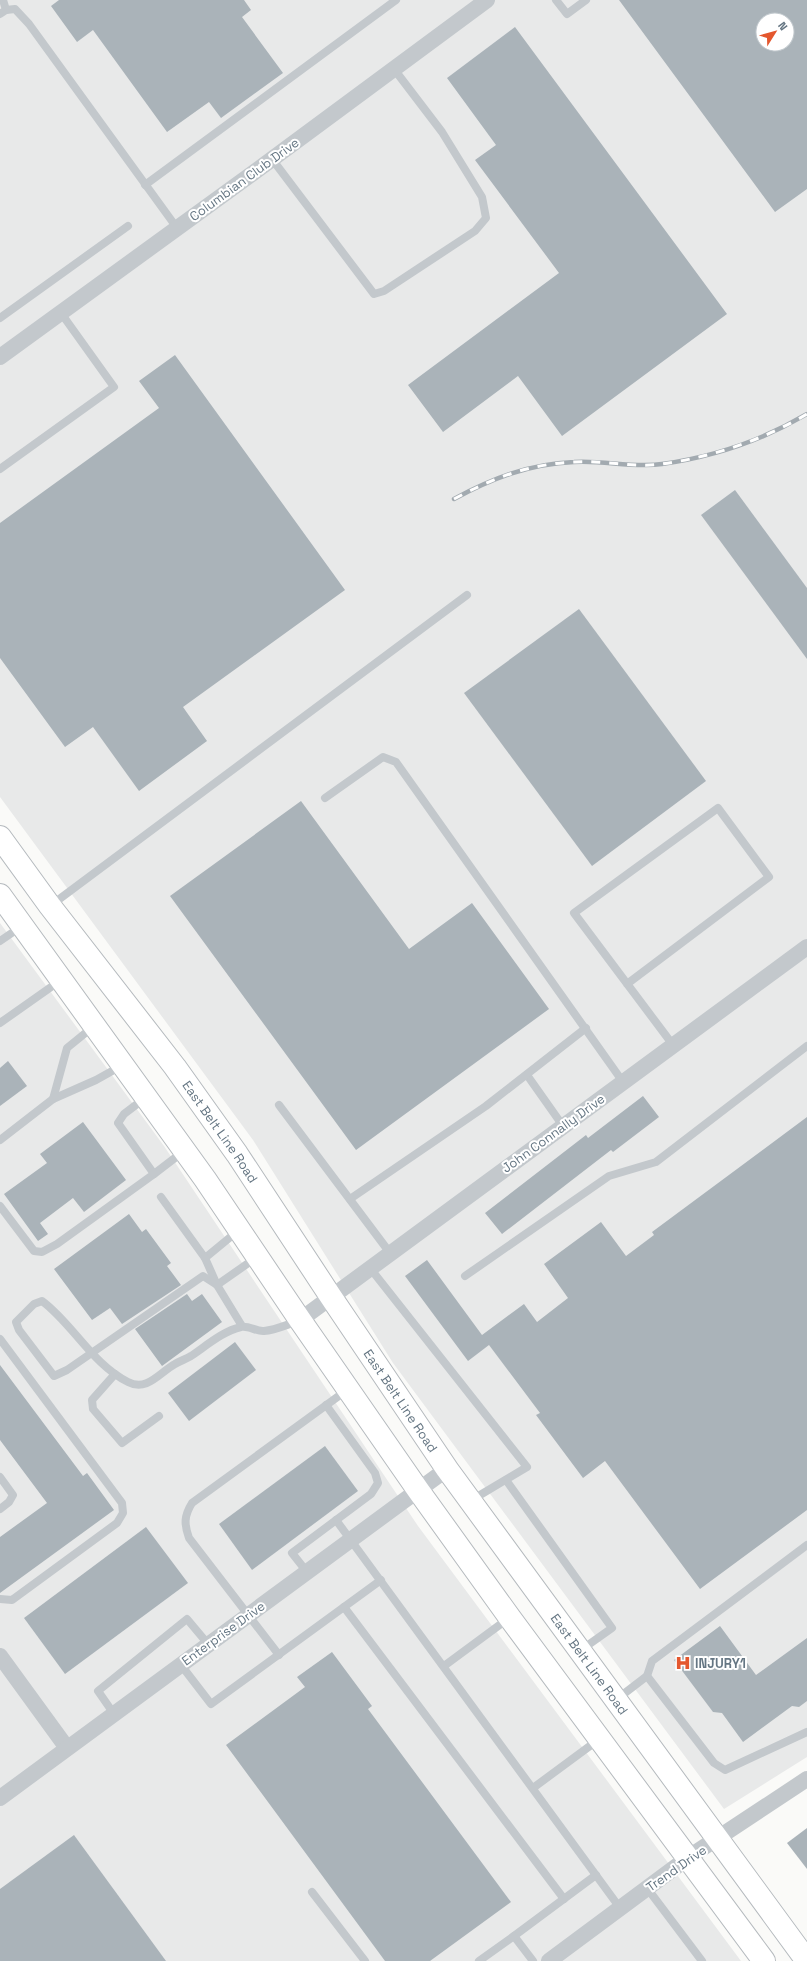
<svg xmlns="http://www.w3.org/2000/svg" width="807" height="1961" viewBox="0 0 807 1961" font-family="'Space Grotesk',sans-serif">
	<style>
		.built { fill: #e8e9e9; fill-rule: evenodd }
		.building { fill: #aab3b9; fill-rule: evenodd }
		.lines { fill: none; stroke-linecap: round; stroke-linejoin: round }
		.primary-casing { stroke: #b5babe; stroke-width: 24 }
		.service { stroke: #c3c8cc; stroke-width: 8 }
		.minor { stroke: #c3c8cc; stroke-width: 16 }
		.primary { stroke: #fff; stroke-width: 22 }
		.rail-casing { stroke: #a2aab0; stroke-width: 4.5 }
		.rail { stroke: #fff; stroke-width: 3; stroke-dasharray: 9; stroke-linecap: butt }
		.labels { text-anchor: middle; stroke-width: 4; stroke-linejoin: round; paint-order: stroke }
		.street-label { font-size: 13px; fill: #657683; stroke: #fff }
		.poi-label { font-size: 13px; font-weight: bold; fill: #657683; stroke: #fff; text-anchor: start }
	</style>
	<rect width="100%" height="100%" fill="#fafaf8"/>
	<!-- built -->
	<g class="built">
		<path d="M0 0H807V1757L724 1809 393 1363 253 1140 0 797ZM763 20H787V44H763Z"/>
		<path d="M0 923 164 1146 418 1526 741 1961H0Z"/>
	</g>
	<!-- building -->
	<g class="building">
		<path d="M59 0H244L251 10 242 17 283 73 221 118 209 102 167 132 93 30 77 42 51 6Z"/>
		<path d="M619 0H807V189L775 212ZM763 20H787V44H763Z"/>
		<path d="M515 27 727 314 562 436 518 376 443 432 408 385 559 273 475 160 496 145 447 78Z"/>
		<path d="M175 355 345 590 183 707 207 741 139 791 93 727 65 747 0 658V523L159 408 139 381Z"/>
		<path d="M735 490 807 588V659L701 515Z"/>
		<path d="M579 609 706 781 592 866 464 693Z"/>
		<path d="M301 801 409 949 472 903 549 1009 356 1150 170 896Z"/>
		<path d="M8 1061 27 1086 0 1106V1068Z"/>
		<path d="M643 1096 659 1117 613 1152 611 1150 502 1234 485 1213 586 1135 588 1138Z"/>
		<path d="M807 1117V1510L700 1589 605 1461 583 1478 536 1415 540 1413 489 1345 468 1361 405 1276 427 1260 482 1335 524 1304 537 1322 568 1298 544 1264 601 1222 626 1256 654 1235 652 1232Z"/>
		<path d="M83 1122 126 1180 84 1212 73 1198 40 1223 48 1234 38 1241 4 1194 47 1163 40 1154Z"/>
		<path d="M129 1214 142 1232 146 1229 171 1263 167 1266 181 1285 122 1324 110 1308 92 1320 54 1269Z"/>
		<path d="M187 1294 192 1301 202 1294 222 1322 162 1366 135 1329Z"/>
		<path d="M235 1342 256 1370 189 1421 168 1393Z"/>
		<path d="M0 1365 83 1476 87 1473 114 1510 0 1593V1537L47 1503 0 1440Z"/>
		<path d="M325 1446 358 1491 252 1570 219 1524Z"/>
		<path d="M146 1527 188 1583 65 1674 24 1618Z"/>
		<path d="M720 1626 756 1675 807 1638V1701L799 1707 792 1706 743 1742 722 1713 713 1712 674 1660Z"/>
		<path d="M332 1652 372 1706 368 1709 511 1902 430 1961H385L226 1745 305 1687 297 1677Z"/>
		<path d="M807 1828V1869L787 1843Z"/>
		<path d="M74 1835 166 1961H0V1889Z"/>
	</g>
	<g class="lines">
		<defs>
			<g id="primary">
				<path id="s1" d="M0 837 50 906 175 1067 237 1154 331 1297 447 1469 807 1961"/>
				<path d="M0 895 205 1179 300 1320 418 1490 510 1618 764 1961"/>
			</g>
		</defs>
		<!-- primary casing -->
		<use href="#primary" class="primary-casing"/>
		<!-- service -->
		<g class="service">
			<path d="M3 0 6 10"/>
			<path d="M556 0 567 14 586 0"/>
			<path d="M0 14 6 10 15 9 29 24 177 228"/>
			<path d="M272 159 374 294 384 291 475 231 486 218 482 197 442 132 394 69"/>
			<path d="M145 185 396 0"/>
			<path d="M0 318 128 226"/>
			<path d="M0 469 114 387 61 313"/>
			<path d="M325 798 383 757 396 762 623 1082"/>
			<path d="M50 906 467 595"/>
			<path d="M0 941 22 926"/>
			<path d="M627 984 769 877 718 808 574 913 673 1045"/>
			<path d="M0 1023 61 980"/>
			<path d="M527 1075 563 1126"/>
			<path d="M53 1099 67 1048 94 1026"/>
			<path d="M279 1105 390 1253"/>
			<path d="M0 1140 53 1099 96 1080 121 1066"/>
			<path d="M154 1174 184 1151"/>
			<path d="M161 1197 205 1258 239 1230"/>
			<path d="M350 1199 486 1106 586 1028"/>
			<path d="M0 1206 34 1251 42 1252 57 1244 154 1174 118 1123 124 1114 145 1098"/>
			<path d="M257 1257 217 1285 203 1276 67 1370 54 1376 19 1330 16 1322 34 1304 42 1301C72 1323 93 1365 128 1382 147 1392 159 1373 175 1364 180 1361 186 1359 191 1356 206 1346 223 1331 241 1327 248 1325 257 1332 264 1331 276 1330 288 1324 299 1321"/>
			<path d="M205 1258 217 1285 242 1326"/>
			<path d="M370 1268 527 1467 470 1501"/>
			<path d="M465 1276 609 1176 656 1162 807 1046"/>
			<path d="M0 1339 122 1503 123 1513 117 1523 12 1600 0 1599"/>
			<path d="M115 1374 92 1400 93 1409 122 1443 159 1416"/>
			<path d="M0 1477 13 1495 9 1502 0 1509"/>
			<path d="M506 1480 612 1628 581 1650"/>
			<path d="M336 1520 620 1908"/>
			<path d="M307 1572 292 1553 371 1494 378 1483 375 1473 326 1405"/>
			<path d="M344 1607 564 1899"/>
			<path d="M279 1655 189 1538C184 1524 184 1516 192 1503L347 1390"/>
			<path d="M181 1665 211 1704 381 1580"/>
			<path d="M444 1666 509 1618"/>
			<path d="M647 1676 714 1763 725 1770 807 1732"/>
			<path d="M617 1699 647 1676 652 1661 807 1545"/>
			<path d="M114 1714 98 1691 187 1619 208 1644"/>
			<path d="M533 1788 598 1740"/>
			<path d="M647 1888 702 1961"/>
			<path d="M312 1892 365 1961"/>
			<path d="M514 1936 596 1875"/>
			<path d="M479 1961 514 1936 533 1961"/>
		</g>
		<!-- minor -->
		<g class="minor">
			<path d="M0 357 264 165 487 0"/>
			<path d="M300 1320 807 947"/>
			<path d="M0 1656 67 1748"/>
			<path d="M0 1798 447 1469"/>
			<path d="M549 1961 689 1857 807 1779"/>
		</g>
		<!-- primary -->
		<use href="#primary" class="primary"/>
		<defs>
			<path id="rail" d="M454 499C493 478 529 464 574 462 603 460 633 468 662 464 712 457 763 440 807 414"/>
		</defs>
		<!-- rail casing -->
		<use href="#rail" class="rail-casing"/>
		<!-- rail -->
		<use href="#rail" class="rail"/>
	</g>
	<!-- icons -->
	<defs>
		<symbol id="hospital-bare" viewBox="-9 -9 18 18"><path d="M-5-5h3v3.5h4V-5h3V5h-3V1.5h-4V5h-3Z" fill="#e4572e" stroke="#fff" stroke-width="2.5" paint-order="stroke"/></symbol>
	</defs>
	<g fill-rule="evenodd">
		<use href="#hospital-bare" x="672" y="1652" width="22" height="22"/>
	</g>
	<g class="labels">
		<!-- street labels -->
		<g class="street-label">
			<text transform="translate(244 179) rotate(-36)" y="5">Columbian Club Drive</text>
			<text dy="5" stroke="none"><textPath href="#s1" startOffset="368">East Belt Line Road</textPath></text>
			<text transform="translate(553 1133) rotate(-36)" y="5">John Connally Drive</text>
			<text dy="5" stroke="none"><textPath href="#s1" startOffset="692">East Belt Line Road</textPath></text>
			<text transform="translate(223 1633) rotate(-36)" y="5">Enterprise Drive</text>
			<text dy="5" stroke="none"><textPath href="#s1" startOffset="1016">East Belt Line Road</textPath></text>
			<text transform="translate(676 1868) rotate(-35)" y="5">Trend Drive</text>
		</g>
		<!-- poi labels -->
		<g class="poi-label">
			<text x="695" y="1668">INJURY1</text>
		</g>
	</g>
	<!-- north arrow -->
	<g transform="translate(775 32) rotate(53)"><circle r="19" fill="#ffffff" stroke="#c1c8cd"/>
	<path d="M0-3L7 15L0 10L-7 15Z" fill="#e4572e"/>
	<text y="-6" font-size="11" font-weight="bold" text-anchor="middle" fill="#657683">N</text>
	</g>
</svg>
